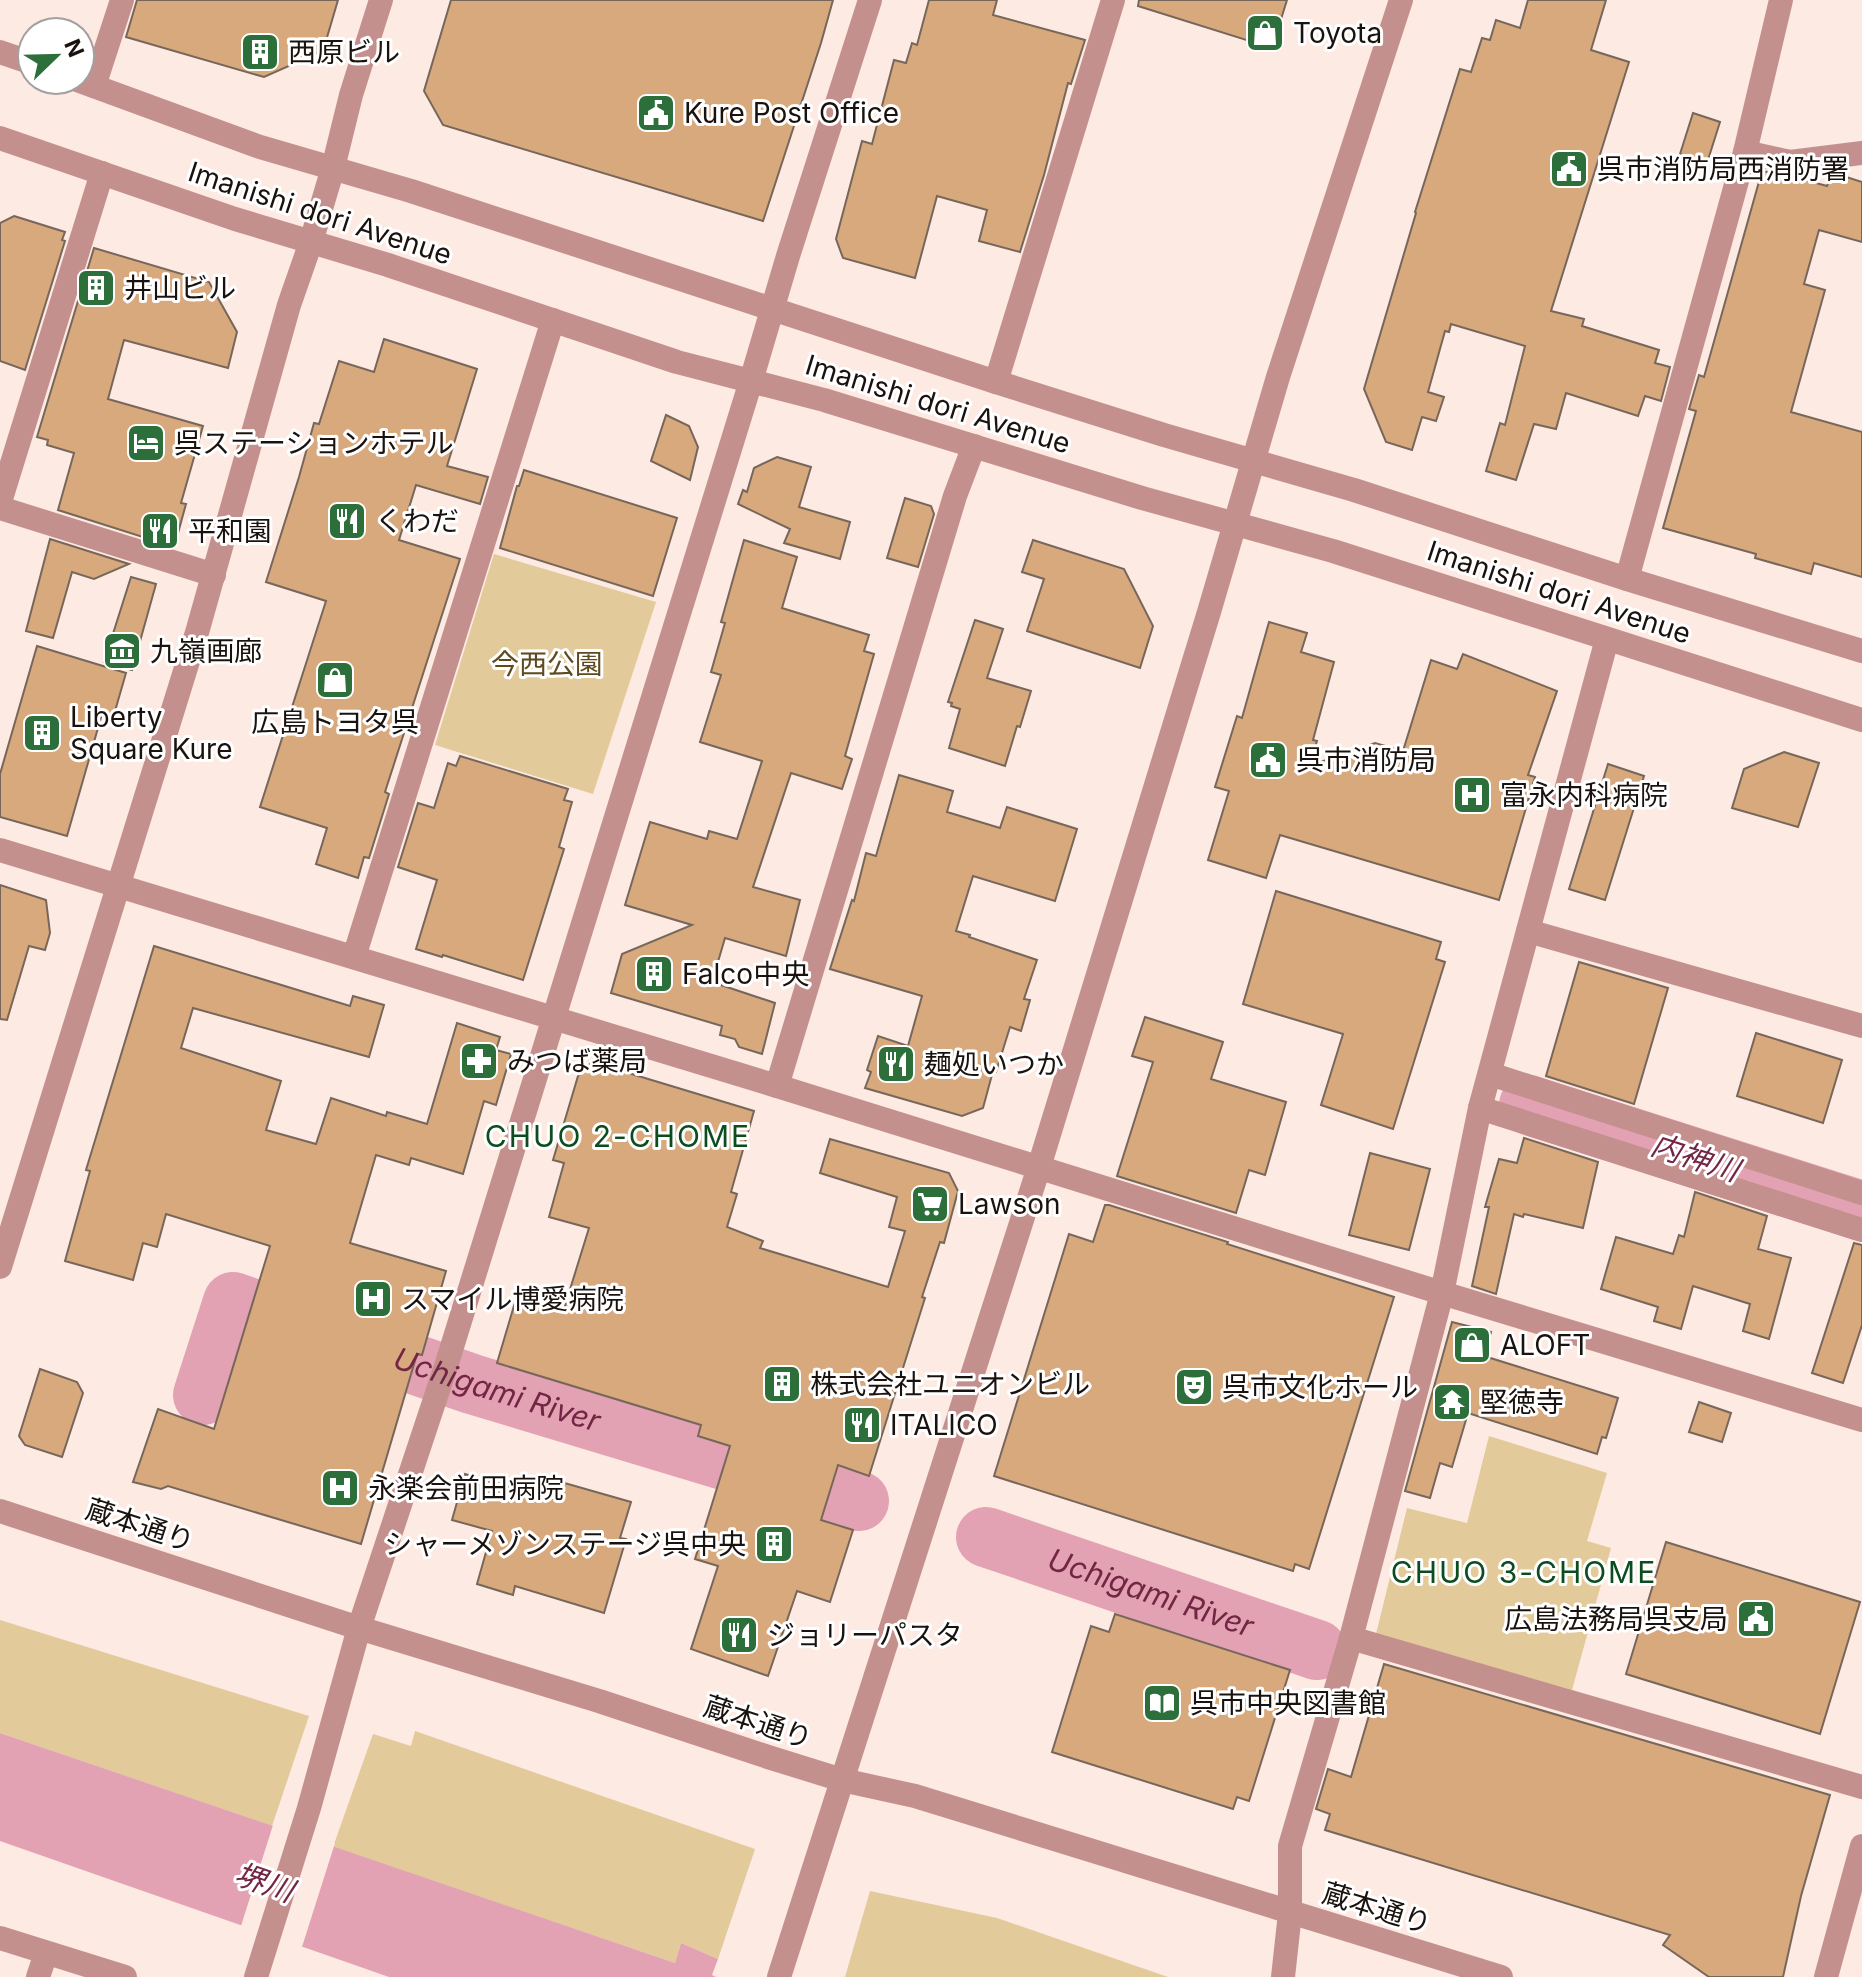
<svg xmlns="http://www.w3.org/2000/svg" width="1862" height="1977" viewBox="0 0 1862 1977" font-family="Inter,'Noto Sans JP',sans-serif">
	<style>
		.green { fill: #e2ca9b }
		.water { fill: #e3a1b4 }
		.pier { fill: #fdeae2 }
		.lines { fill: none; stroke-linecap: round; stroke-linejoin: round }
		.river { stroke: #e3a1b4; stroke-width: 60 }
		.building { fill: #d9a97e; stroke: #77675a; stroke-width: 2 }
		.minor { stroke: #c4908e; stroke-width: 24 }
		.labels { text-anchor: middle; stroke-width: 6; stroke-linejoin: round; paint-order: stroke }
		.poi-label { font-size: 28px; fill: #19120e; stroke: #fff; text-anchor: start }
		.street-label { font-size: 28px; fill: #19120e; stroke: #fff }
		.park-label { font-size: 28px; fill: #5e4a1e; stroke: #fff }
		.neighbourhood-label { font-size: 30px; letter-spacing: 2px; fill: #0b4d1e; stroke: #fff }
		.water-label { font-size: 30px; font-style: italic; fill: #722643; stroke: #fff }
	</style>
	<rect width="100%" height="100%" fill="#fdeae2"/>
	<!-- green -->
	<g class="green">
		<path d="M494 554 656 602 593 794 435 745Z"/>
		<path d="M1489 1436 1607 1473 1587 1541 1611 1548 1572 1690 1376 1634 1407 1508 1467 1523Z"/>
		<path d="M0 1620 309 1716 272 1826 0 1733Z"/>
		<path d="M415 1731 755 1849 718 1959 681 1943 675 1963 333 1847 373 1734 411 1746Z"/>
		<path d="M870 1891 997 1918 1168 1977H845Z"/>
	</g>
	<!-- water -->
	<path class="water" d="M0 1733 675 1963 681 1943 718 1959 712 1975 716 1977H389L0 1841Z"/>
	<!-- pier -->
	<path class="pier" d="M274 1822 335 1843 301 1950 240 1929Z"/>
	<g class="lines">
		<!-- river -->
		<g class="river">
			<path d="M1529 1105 1862 1211"/>
			<path id="s1" d="M203 1395 233 1302 472 1384 859 1501"/>
			<path id="s2" d="M986 1537 1317 1650"/>
		</g>
	</g>
	<!-- building -->
	<g class="building">
		<path d="M137 0H338L323 51 297 61 298 62 264 77 126 37Z"/>
		<path d="M451 0H833L821 43 763 221 443 125 424 91Z"/>
		<path d="M929 0H997L993 15 1085 40 1071 84 1068 83 1044 175 1020 252 979 241 987 210 937 196 915 278 843 258 836 239 862 141 872 144 894 60 906 63 912 43 917 45Z"/>
		<path d="M1139 0H1287L1272 48 1138 6Z"/>
		<path d="M1528 0H1606L1591 50 1629 62 1551 311 1584 319 1582 326 1659 350 1655 363 1670 367 1661 401 1645 396 1638 416 1566 393 1556 429 1534 424 1516 480 1486 471 1500 423 1505 425 1525 346 1451 324 1449 332 1445 331 1428 392 1444 397 1436 421 1422 417 1412 450 1386 442 1364 389 1416 213 1415 212 1460 69 1471 72 1482 38 1490 40 1496 20 1520 28Z"/>
		<path d="M1693 113 1720 122 1707 163 1680 154Z"/>
		<path d="M1762 171 1794 177 1827 186 1831 172 1862 182V242L1819 230 1804 284 1825 290 1791 412 1862 432V577L1814 563 1811 574 1755 558 1756 554 1663 528 1696 411 1689 409 1699 375 1704 377Z"/>
		<path d="M14 216 65 232 62 240 65 241 25 370 0 361V223Z"/>
		<path d="M94 248 209 282 237 332 228 368 124 340 108 399 203 426 181 503 186 504 175 544 171 546 58 510 74 453 47 445 48 440 37 437Z"/>
		<path d="M384 339 477 369 447 466 488 477 480 504 416 485 399 540 460 559 385 792 389 794 369 858 364 857 358 878 316 864 327 828 260 807 326 601 266 582 299 477 314 423 319 424 339 361 374 372Z"/>
		<path d="M666 415 689 426 698 447 690 480 651 461Z"/>
		<path d="M777 457 811 467 799 507 850 522 840 559 784 543 790 529 738 504 743 490 747 492 754 468Z"/>
		<path d="M524 470 677 518 653 596 500 548 517 486H519Z"/>
		<path d="M905 498 931 506 934 514 918 567 887 558Z"/>
		<path d="M50 539 129 564 94 579 72 572 53 638 26 631Z"/>
		<path d="M744 540 797 557 782 608 869 635 864 651 874 654 845 756 852 759 842 789 791 773 753 887 800 900 786 956 725 938 712 982 775 1003 762 1054 739 1047 735 1039 720 1035 722 1026 611 993 622 954 692 925 625 905 650 822 707 839 709 831 737 839 762 761 700 742 721 675 711 672 725 623 721 622Z"/>
		<path d="M1033 540 1124 569 1153 626 1140 668 1027 631 1044 579 1022 572Z"/>
		<path d="M131 577 156 584 132 670 104 662Z"/>
		<path d="M975 620 1003 629 987 678 1031 691 1020 727 1017 726 1005 766 949 748 960 709 951 706 952 703 948 702Z"/>
		<path d="M1269 622 1307 633 1301 652 1334 662 1313 740 1317 741 1309 766 1375 743 1403 751 1431 660 1457 669 1463 654 1557 691 1528 775 1535 777 1499 900 1280 835 1266 878 1208 860 1229 791 1215 787 1237 716 1242 718Z"/>
		<path d="M37 646 126 673 113 718 102 714 67 836 0 817V774Z"/>
		<path d="M1784 752 1819 763 1798 827 1732 808 1744 769Z"/>
		<path d="M460 756 568 789 564 800 572 802 559 847 564 849 523 980 443 955 442 957 416 949 437 880 398 867 418 803 434 808 448 763 456 766Z"/>
		<path d="M1608 764 1644 776 1605 900 1569 889Z"/>
		<path d="M899 775 953 791 947 812 1000 828 1007 807 1077 829 1055 901 973 876 956 931 970 935 969 937 1037 960 1024 999 1030 1000 1021 1031 1010 1027 996 1072 993 1071 983 1108 962 1116 865 1088 871 1072 867 1070 878 1036 908 1046 922 996 830 969 852 900 854 901 866 853 876 856Z"/>
		<path d="M0 885 46 900 50 933 45 950 29 946 7 1020 0 1019Z"/>
		<path d="M1276 891 1441 942 1436 959 1445 962 1393 1129 1321 1105 1343 1034 1243 1004Z"/>
		<path d="M154 946 350 1006 353 996 384 1005 369 1057 193 1008 181 1048 281 1081 266 1130 316 1144 331 1098 386 1116 387 1112 427 1124 457 1023 500 1037 496 1050 511 1054 496 1105 484 1101 463 1174 411 1158 409 1165 376 1155 350 1243 446 1271 422 1355 417 1354 361 1544 168 1486 161 1489 133 1482 158 1409 214 1429 270 1246 166 1214 157 1247 143 1243 133 1280 65 1261 90 1171 86 1170Z"/>
		<path d="M1579 962 1668 988 1634 1104 1546 1076Z"/>
		<path d="M1145 1017 1223 1042 1211 1079 1286 1102 1265 1175 1249 1170 1236 1213 1117 1176 1153 1062 1132 1056Z"/>
		<path d="M1756 1033 1842 1060 1823 1123 1737 1096Z"/>
		<path d="M592 1062 754 1111 731 1192 737 1194 727 1227 763 1241 760 1248 888 1287 905 1231 889 1227 897 1197 820 1173 830 1139 949 1173 958 1191 944 1243 940 1242 922 1297 925 1298 869 1476 838 1465 821 1520 853 1530 830 1602 797 1591 768 1676 691 1649 718 1566 695 1559 730 1446 698 1436 701 1425 497 1363 516 1299 563 1312 589 1228 549 1217 564 1163 553 1160 578 1076Z"/>
		<path d="M1524 1138 1598 1162 1583 1228 1524 1214 1523 1217 1514 1214 1496 1294 1472 1286 1489 1207H1485L1499 1159 1517 1163Z"/>
		<path d="M1370 1153 1430 1169 1409 1250 1349 1235Z"/>
		<path d="M1695 1192 1767 1216 1758 1249 1791 1258 1769 1339 1743 1331 1750 1304 1693 1286 1681 1329 1654 1321 1658 1307 1601 1289 1616 1237 1673 1254 1679 1235 1684 1237Z"/>
		<path d="M1105 1205H1109L1228 1242 1227 1244 1394 1297 1309 1569 1295 1564 1293 1571 994 1476 1069 1234 1093 1242Z"/>
		<path d="M1854 1243 1862 1245V1325L1843 1383 1812 1373Z"/>
		<path d="M1452 1322 1491 1332 1484 1356 1618 1398 1606 1438 1602 1437 1597 1454 1468 1413 1452 1467 1440 1463 1430 1498 1405 1491Z"/>
		<path d="M40 1369 77 1382 83 1393 62 1457 25 1445 19 1436Z"/>
		<path d="M1699 1402 1731 1413 1722 1442 1689 1432Z"/>
		<path d="M465 1474 556 1500 561 1482 631 1502 620 1538 626 1539 604 1613 515 1586 513 1595 477 1584 492 1531 452 1520Z"/>
		<path d="M1666 1542 1860 1602 1820 1734 1626 1674Z"/>
		<path d="M1115 1614 1290 1670 1249 1801 1237 1797 1233 1809 1052 1752 1091 1626 1109 1632Z"/>
		<path d="M1384 1664 1830 1795 1801 1896 1783 1977H1709L1663 1945 1670 1935 1325 1830 1330 1814 1316 1809 1328 1769 1351 1777Z"/>
	</g>
	<g class="lines">
		<!-- minor -->
		<g class="minor">
			<path d="M0 52 32 63"/>
			<path d="M77 80 257 146 411 191 996 382 1164 435 1354 490 1627 579 1862 651"/>
			<path d="M94 86 122 0"/>
			<path d="M0 138 235 219 388 265 677 362 824 400 1142 498 1333 551 1862 720"/>
			<path d="M1745 152 1790 162 1862 153"/>
			<path d="M996 382 1113 0"/>
			<path d="M0 502 102 173"/>
			<path d="M0 508 214 575"/>
			<path d="M1627 579 1745 152 1781 0"/>
			<path d="M0 850 777 1086 1442 1293 1862 1420"/>
			<path d="M1528 931 1862 1026"/>
			<path d="M354 957 553 320"/>
			<path d="M1490 1074 1862 1193"/>
			<path d="M777 1086 955 496 974 446"/>
			<path d="M1480 1108 1862 1230"/>
			<path d="M0 1267 198 629 289 305 311 242 333 168 351 95 381 0"/>
			<path d="M0 1511 359 1628 599 1701 768 1757 842 1780 915 1796 1501 1977"/>
			<path d="M1351 1638 1862 1787"/>
			<path d="M0 1938 125 1977"/>
			<path d="M38 1977 46 1953"/>
			<path d="M256 1977 309 1808 359 1628 447 1363 751 381 788 256 870 0"/>
			<path d="M779 1977 1039 1167 1209 612 1278 377 1401 0"/>
			<path d="M1283 1977 1290 1913V1846L1351 1638 1442 1293 1480 1108 1607 639"/>
			<path d="M1826 1977 1862 1846"/>
		</g>
	</g>
	<!-- icons -->
	<defs>
		<symbol id="shop-square" viewBox="-11 -11 22 22"><rect x="-9" y="-9" width="18" height="18" rx="4" fill="#2c6f3a" stroke="#fff"/><path d="M-5-2.5h2.3a2.7 3.5 0 0 1 5.4 0H5L5.5 6h-11ZM-1.5-2.5h3a1.5 2.3 0 0 0-3 0Z" fill="#fff"/></symbol>
		<symbol id="building-square" viewBox="-11 -11 22 22"><rect x="-9" y="-9" width="18" height="18" rx="4" fill="#2c6f3a" stroke="#fff"/><path d="M-4-6H4V6H1V3H-1V6H-4ZM-2.5-4.3h1.7v1.8h-1.7ZM.8-4.3h1.7v1.8H.8ZM-2.5-1h1.7V.8h-1.7ZM.8-1h1.7V.8H.8Z" fill="#fff"/></symbol>
		<symbol id="civic-square" viewBox="-11 -11 22 22"><rect x="-9" y="-9" width="18" height="18" rx="4" fill="#2c6f3a" stroke="#fff"/><path d="M-.6-6.5H3V-4.5H.6V-3L4-1V1h2V6H-6V1h2V-1L-.6-3ZM-1.2 2.5V6h2.4V2.5Z" fill="#fff"/></symbol>
		<symbol id="hotel-square" viewBox="-11 -11 22 22"><rect x="-9" y="-9" width="18" height="18" rx="4" fill="#2c6f3a" stroke="#fff"/><path d="M-6-4.5h1.5V1H6V5H4.5V3h-9V5H-6ZM-4 0a1.8 1.8 0 1 1 3.6 0ZM.5 0V-2.5h3Q6-2.5 6 0Z" fill="#fff"/></symbol>
		<symbol id="restaurant-square" viewBox="-11 -11 22 22"><rect x="-9" y="-9" width="18" height="18" rx="4" fill="#2c6f3a" stroke="#fff"/><path d="M-5-6h1v4h1v-4h1v4h1v-4h1v5L-1.5 .5V6h-2V.5L-5-1ZM5-6V6H3V1.5H1.5Q1.5-4 5-6Z" fill="#fff"/></symbol>
		<symbol id="museum-square" viewBox="-11 -11 22 22"><rect x="-9" y="-9" width="18" height="18" rx="4" fill="#2c6f3a" stroke="#fff"/><path d="M0-6L6-3V-2H-6V-3ZM-5-1h2V3h-2ZM-1-1h2V3h-2ZM3-1h2V3H3ZM-6 4H6V6H-6Z" fill="#fff"/></symbol>
		<symbol id="hospital-square" viewBox="-11 -11 22 22"><rect x="-9" y="-9" width="18" height="18" rx="4" fill="#2c6f3a" stroke="#fff"/><path d="M-5-5h3v3.5h4V-5h3V5h-3V1.5h-4V5h-3Z" fill="#fff"/></symbol>
		<symbol id="pharmacy-square" viewBox="-11 -11 22 22"><rect x="-9" y="-9" width="18" height="18" rx="4" fill="#2c6f3a" stroke="#fff"/><path d="M-2-6h4v4h4v4h-4v4h-4v-4h-4v-4h4Z" fill="#fff"/></symbol>
		<symbol id="supermarket-square" viewBox="-11 -11 22 22"><rect x="-9" y="-9" width="18" height="18" rx="4" fill="#2c6f3a" stroke="#fff"/><path d="M-6-5.5h2.5l.6 2H6L4.5 2H-2.5L-4.4-4H-6ZM-1.5 3.2a1.3 1.3 0 1 0 .1 0ZM3 3.2a1.3 1.3 0 1 0 .1 0Z" fill="#fff"/></symbol>
		<symbol id="theatre-square" viewBox="-11 -11 22 22"><rect x="-9" y="-9" width="18" height="18" rx="4" fill="#2c6f3a" stroke="#fff"/><path d="M-5-5.5Q0-4 5-5.5V0Q5 5 0 6Q-5 5-5 0ZM-3.3-2.5H-1v1.5H-3.3ZM1-2.5H3.3v1.5H1ZM-2.8 1Q0 5.5 2.8 1Z" fill="#fff"/></symbol>
		<symbol id="temple-square" viewBox="-11 -11 22 22"><rect x="-9" y="-9" width="18" height="18" rx="4" fill="#2c6f3a" stroke="#fff"/><path d="M0-6L5-2H3V0L6.5 2.5H4V6H1.5V3h-3V6H-4V2.5H-6.5L-3 0V-2H-5Z" fill="#fff"/></symbol>
		<symbol id="library-square" viewBox="-11 -11 22 22"><rect x="-9" y="-9" width="18" height="18" rx="4" fill="#2c6f3a" stroke="#fff"/><path d="M-6-4Q-3-5.5-.7-3.5V5Q-3 3-6 4ZM6-4Q3-5.5 .7-3.5V5Q3 3 6 4Z" fill="#fff"/></symbol>
	</defs>
	<g fill-rule="evenodd">
		<use href="#shop-square" x="1243" y="11" width="44" height="44"/>
		<use href="#building-square" x="238" y="30" width="44" height="44"/>
		<use href="#civic-square" x="634" y="91" width="44" height="44"/>
		<use href="#civic-square" x="1547" y="147" width="44" height="44"/>
		<use href="#building-square" x="74" y="266" width="44" height="44"/>
		<use href="#hotel-square" x="124" y="421" width="44" height="44"/>
		<use href="#restaurant-square" x="325" y="499" width="44" height="44"/>
		<use href="#restaurant-square" x="138" y="509" width="44" height="44"/>
		<use href="#museum-square" x="100" y="629" width="44" height="44"/>
		<use href="#shop-square" x="313" y="658" width="44" height="44"/>
		<use href="#building-square" x="20" y="711" width="44" height="44"/>
		<use href="#civic-square" x="1246" y="738" width="44" height="44"/>
		<use href="#hospital-square" x="1450" y="773" width="44" height="44"/>
		<use href="#building-square" x="632" y="952" width="44" height="44"/>
		<use href="#pharmacy-square" x="457" y="1039" width="44" height="44"/>
		<use href="#restaurant-square" x="874" y="1042" width="44" height="44"/>
		<use href="#supermarket-square" x="908" y="1182" width="44" height="44"/>
		<use href="#hospital-square" x="351" y="1277" width="44" height="44"/>
		<use href="#shop-square" x="1450" y="1323" width="44" height="44"/>
		<use href="#building-square" x="760" y="1362" width="44" height="44"/>
		<use href="#theatre-square" x="1172" y="1365" width="44" height="44"/>
		<use href="#temple-square" x="1430" y="1380" width="44" height="44"/>
		<use href="#restaurant-square" x="840" y="1403" width="44" height="44"/>
		<use href="#hospital-square" x="318" y="1466" width="44" height="44"/>
		<use href="#building-square" x="752" y="1522" width="44" height="44"/>
		<use href="#civic-square" x="1734" y="1597" width="44" height="44"/>
		<use href="#restaurant-square" x="717" y="1613" width="44" height="44"/>
		<use href="#library-square" x="1140" y="1681" width="44" height="44"/>
	</g>
	<g class="labels">
		<!-- poi labels -->
		<g class="poi-label">
			<text x="1293" y="43">Toyota</text>
			<text x="288" y="62">西原ビル</text>
			<text x="684" y="123">Kure Post Office</text>
			<text x="1597" y="179">呉市消防局西消防署</text>
			<text x="124" y="298">井山ビル</text>
			<text x="174" y="453">呉ステーションホテル</text>
			<text x="375" y="531">くわだ</text>
			<text x="188" y="541">平和園</text>
			<text x="150" y="661">九嶺画廊</text>
			<text x="70" y="727">Liberty<tspan x="70" dy="32">Square Kure</tspan></text>
			<text x="335" y="732" text-anchor="middle">広島トヨタ呉</text>
			<text x="1296" y="770">呉市消防局</text>
			<text x="1500" y="805">富永内科病院</text>
			<text x="682" y="984">Falco中央</text>
			<text x="507" y="1071">みつば薬局</text>
			<text x="924" y="1074">麺処いつか</text>
			<text x="958" y="1214">Lawson</text>
			<text x="401" y="1309">スマイル博愛病院</text>
			<text x="1500" y="1355">ALOFT</text>
			<text x="810" y="1394">株式会社ユニオンビル</text>
			<text x="1222" y="1397">呉市文化ホール</text>
			<text x="1480" y="1412">堅徳寺</text>
			<text x="890" y="1435">ITALICO</text>
			<text x="368" y="1498">永楽会前田病院</text>
			<text x="746" y="1554" text-anchor="end">シャーメゾンステージ呉中央</text>
			<text x="1728" y="1629" text-anchor="end">広島法務局呉支局</text>
			<text x="767" y="1645">ジョリーパスタ</text>
			<text x="1190" y="1713">呉市中央図書館</text>
		</g>
		<!-- street labels -->
		<g class="street-label">
			<text transform="translate(320 213) rotate(18)" y="10">Imanishi dori Avenue</text>
			<text transform="translate(938 404) rotate(17)" y="10">Imanishi dori Avenue</text>
			<text transform="translate(1559 592) rotate(18)" y="10">Imanishi dori Avenue</text>
			<text transform="translate(140 1525) rotate(18)" y="10">蔵本通り</text>
			<text transform="translate(758 1722) rotate(18)" y="10">蔵本通り</text>
			<text transform="translate(1377 1908) rotate(17)" y="10">蔵本通り</text>
		</g>
		<!-- park labels -->
		<g class="park-label">
			<text x="547" y="674">今西公園</text>
		</g>
		<!-- neighbourhood labels -->
		<g class="neighbourhood-label">
			<text x="618" y="1147">CHUO 2-CHOME</text>
			<text x="1524" y="1583">CHUO 3-CHOME</text>
		</g>
		<!-- water labels -->
		<g class="water-label">
			<text transform="translate(1695 1158) rotate(18)" y="10">内神川</text>
			<text dy="10" stroke="none"><textPath href="#s1" startOffset="376">Uchigami River</textPath></text>
			<text dy="10" stroke="none"><textPath href="#s2" startOffset="174">Uchigami River</textPath></text>
			<text transform="translate(264 1883) rotate(19)" y="10">堺川</text>
		</g>
	</g>
	<!-- north arrow -->
	<g transform="translate(56 56) rotate(67)"><circle r="38" fill="#ffffff" stroke="#a3a09f" stroke-width="2"/>
	<path d="M0-6L14 30L0 20L-14 30Z" fill="#2c6f3a"/>
	<text y="-12" font-size="22" font-weight="bold" text-anchor="middle" fill="#19120e">N</text>
	</g>
</svg>
